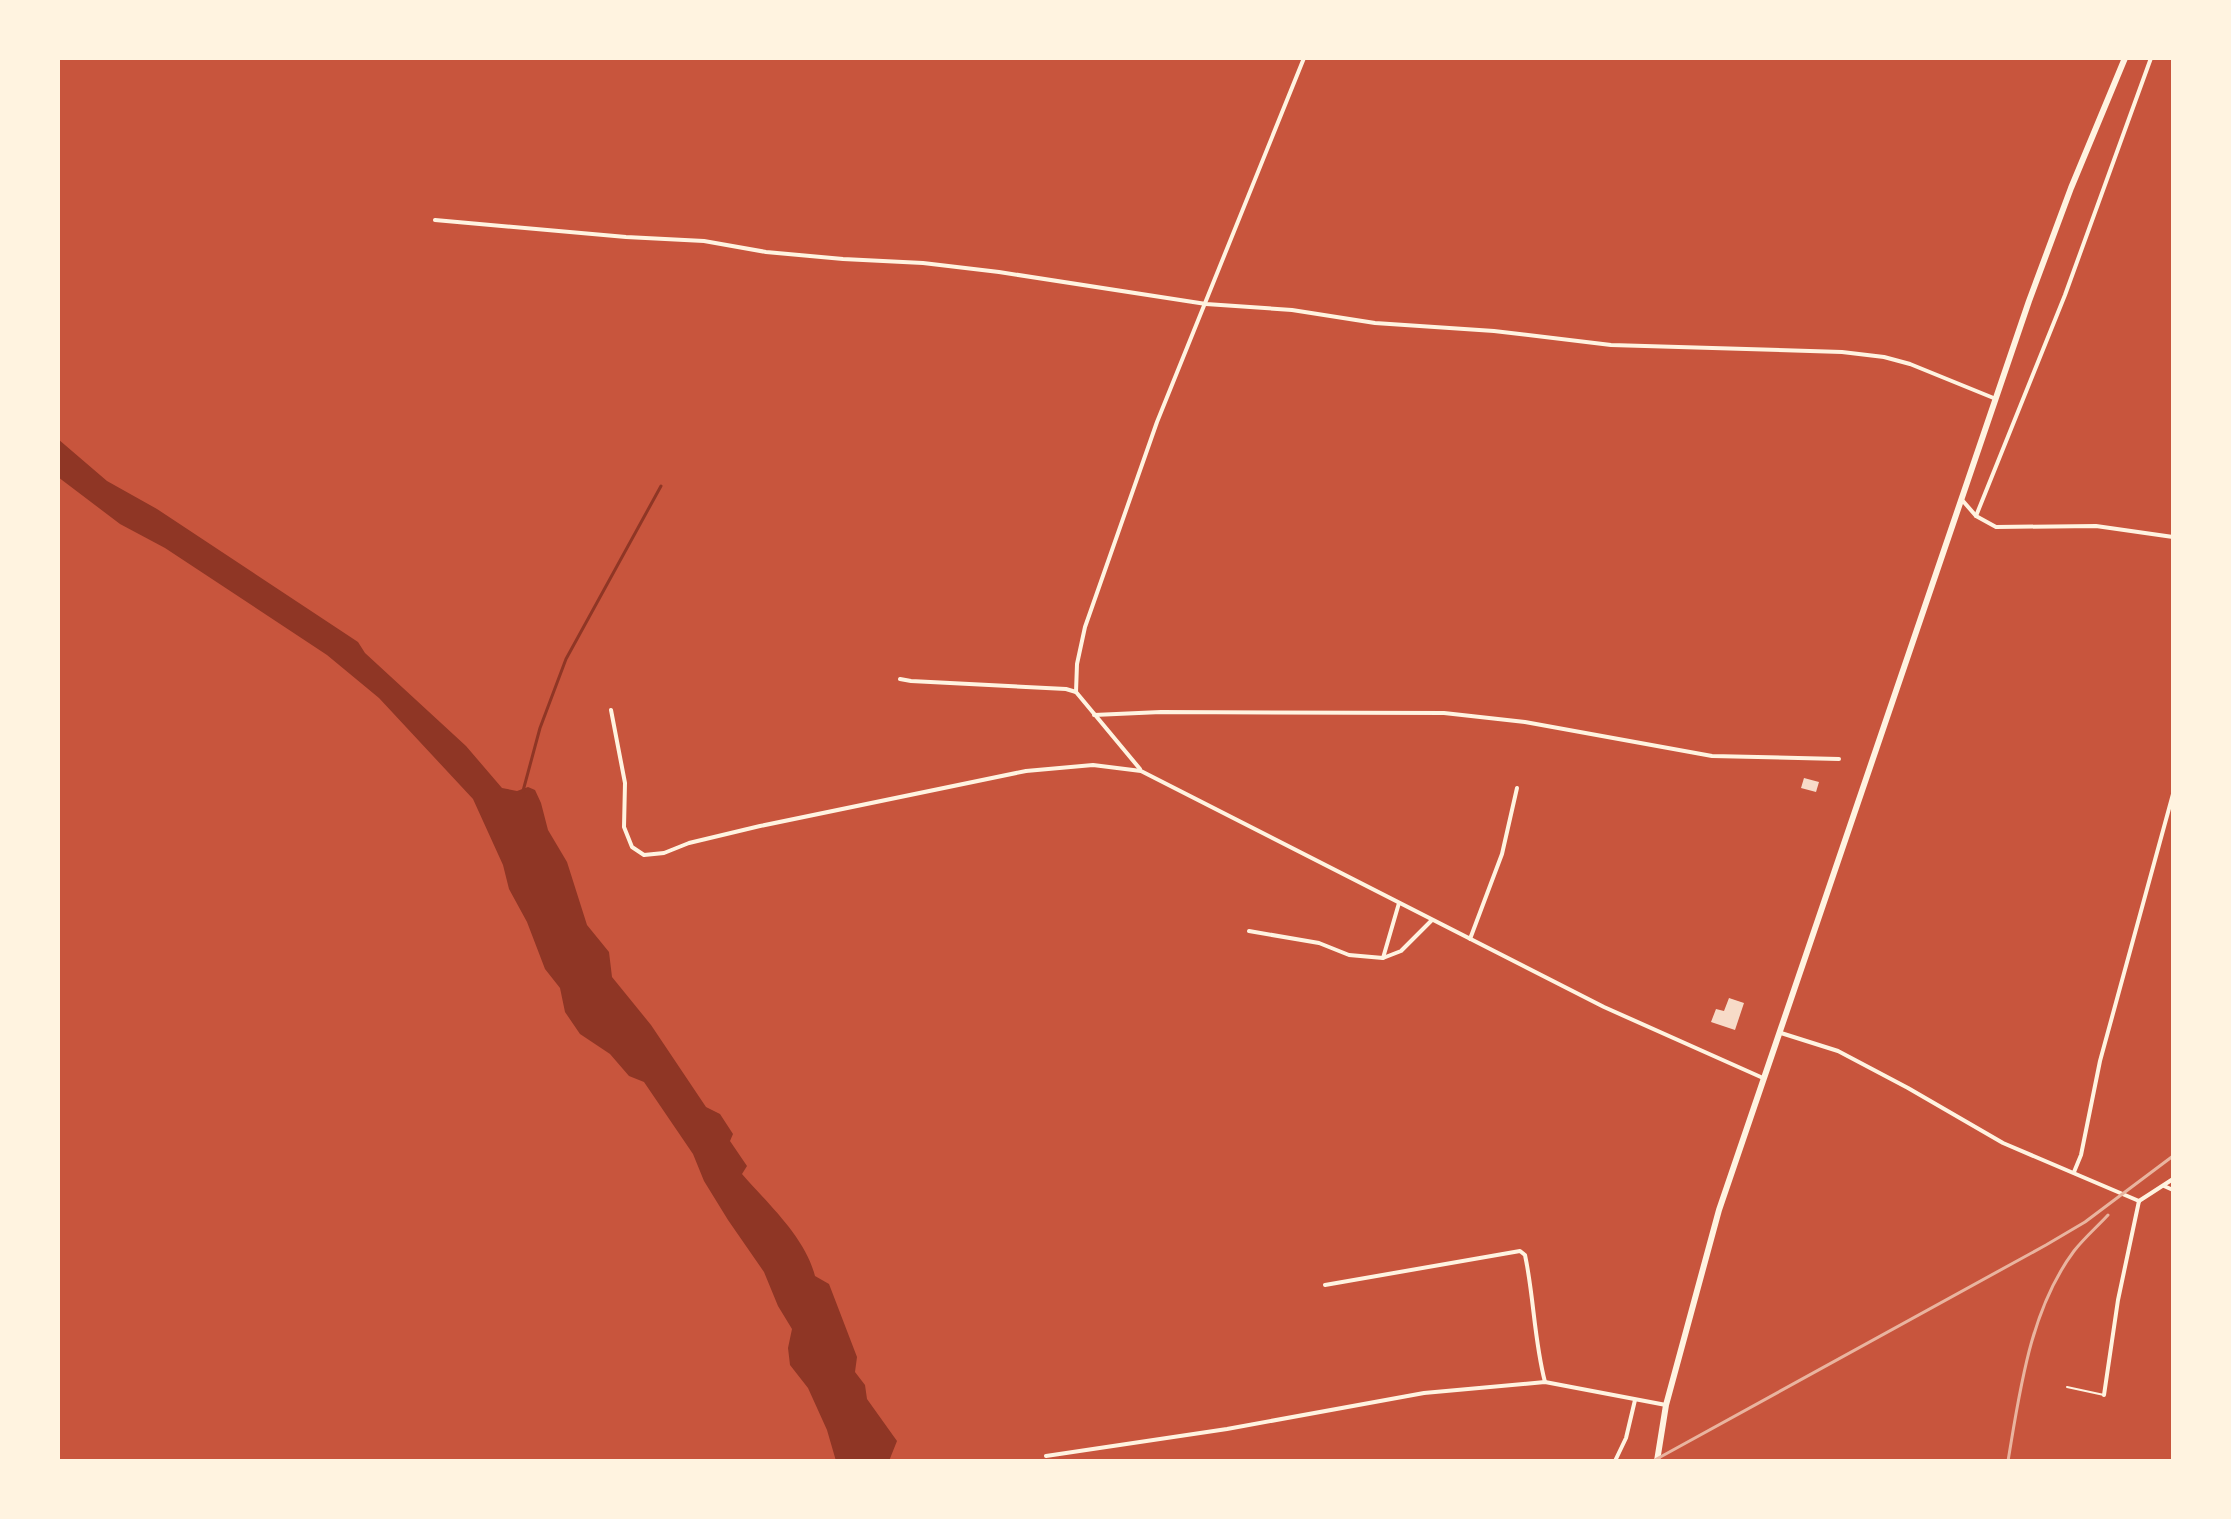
<svg xmlns="http://www.w3.org/2000/svg" width="2231" height="1519" viewBox="0 0 2231 1519" font-family="Lora,serif">
	<style>
		.water { fill: #8f3625 }
		.lines { fill: none; stroke-linecap: round; stroke-linejoin: round }
		.stream { stroke: #8f3625; stroke-width: 3 }
		.building { fill: #f7dbc8 }
		.service { stroke: #fff3e0; stroke-width: 2 }
		.minor { stroke: #fff3e0; stroke-width: 4 }
		.secondary { stroke: #fff3e0; stroke-width: 6 }
		.rail { stroke: #e9b49f; stroke-width: 3 }
	</style>
	<rect width="100%" height="100%" fill="#c8553d"/>
	<!-- water -->
	<path class="water" d="M58 439 107 481 157 509 358 642 365 653 466 746 502 788 517 791 528 787 535 790 541 803 548 830 567 862 587 925 609 952 612 977 651 1025 706 1107 720 1114 733 1134 730 1141 747 1166 742 1174C768 1204 805 1237 815 1276L829 1284 857 1357 855 1372 865 1385 867 1399 897 1441 889 1461H836L827 1430 808 1388 790 1365 788 1348 792 1329 778 1306 764 1272 728 1220 704 1181 693 1154 644 1082 629 1076 610 1054 580 1034 565 1012 560 988 545 969 527 922 509 889 503 865 473 799 379 698 327 655 165 548 120 524 58 477Z"/>
	<g class="lines">
		<!-- stream -->
		<path class="stream" d="M523 791 540 728 566 659 661 486"/>
	</g>
	<!-- building -->
	<g class="building">
		<path d="M1804 778 1819 782 1816 792 1801 788Z"/>
		<path d="M1729 998 1744 1003 1735 1030 1711 1022 1716 1009 1724 1011Z"/>
	</g>
	<g class="lines">
		<!-- service -->
		<path class="service" d="M2067 1387 2104 1395"/>
		<!-- minor -->
		<g class="minor">
			<path d="M435 220 626 237 704 241 766 252 843 259 923 263 999 272 1206 304 1292 310 1375 323 1494 331 1611 345 1842 352 1884 357 1910 364 1996 399"/>
			<path d="M1963 501 1976 516 1996 527 2096 526 2173 537"/>
			<path d="M1976 516 2065 295 2151 58"/>
			<path d="M900 679 911 681 1066 689 1076 692"/>
			<path d="M611 710 625 783 624 827 632 847 644 855 664 853 689 843 760 826 1026 771 1093 765 1141 771 1604 1007 1763 1078"/>
			<path d="M1094 715 1161 712 1444 713 1525 722 1712 756 1839 759"/>
			<path d="M1140 769 1076 692 1077 664 1085 627 1157 422 1304 58"/>
			<path d="M1249 931 1319 943 1349 955 1383 958 1401 951 1432 920"/>
			<path d="M1470 939 1502 854 1517 788"/>
			<path d="M1383 958 1399 903"/>
			<path d="M1781 1033 1838 1051 1908 1088 2003 1143 2139 1201"/>
			<path d="M2074 1172 2081 1155 2100 1061 2173 794"/>
			<path d="M2164 1186 2173 1190"/>
			<path d="M2139 1201 2173 1179"/>
			<path d="M1325 1285 1520 1251 1525 1255C1534 1297 1534 1340 1545 1382"/>
			<path d="M2104 1395 2118 1300 2139 1201"/>
			<path d="M1046 1456 1227 1429 1424 1393 1545 1382 1666 1405"/>
			<path d="M1615 1461 1626 1438 1635 1400"/>
		</g>
		<!-- secondary -->
		<path class="secondary" d="M1657 1461 1666 1405 1719 1210 2029 301 2071 188 2125 58"/>
		<!-- rail -->
		<g class="rail">
			<path d="M1653 1461 2046 1245 2085 1222 2173 1156"/>
			<path d="M2008 1461C2020 1390 2030 1310 2074 1251 2084 1238 2097 1227 2108 1215"/>
		</g>
	</g>
	<!-- border -->
	<rect width="2231" height="1519" fill="none" stroke="#fff3e0" stroke-width="120"/>
</svg>
